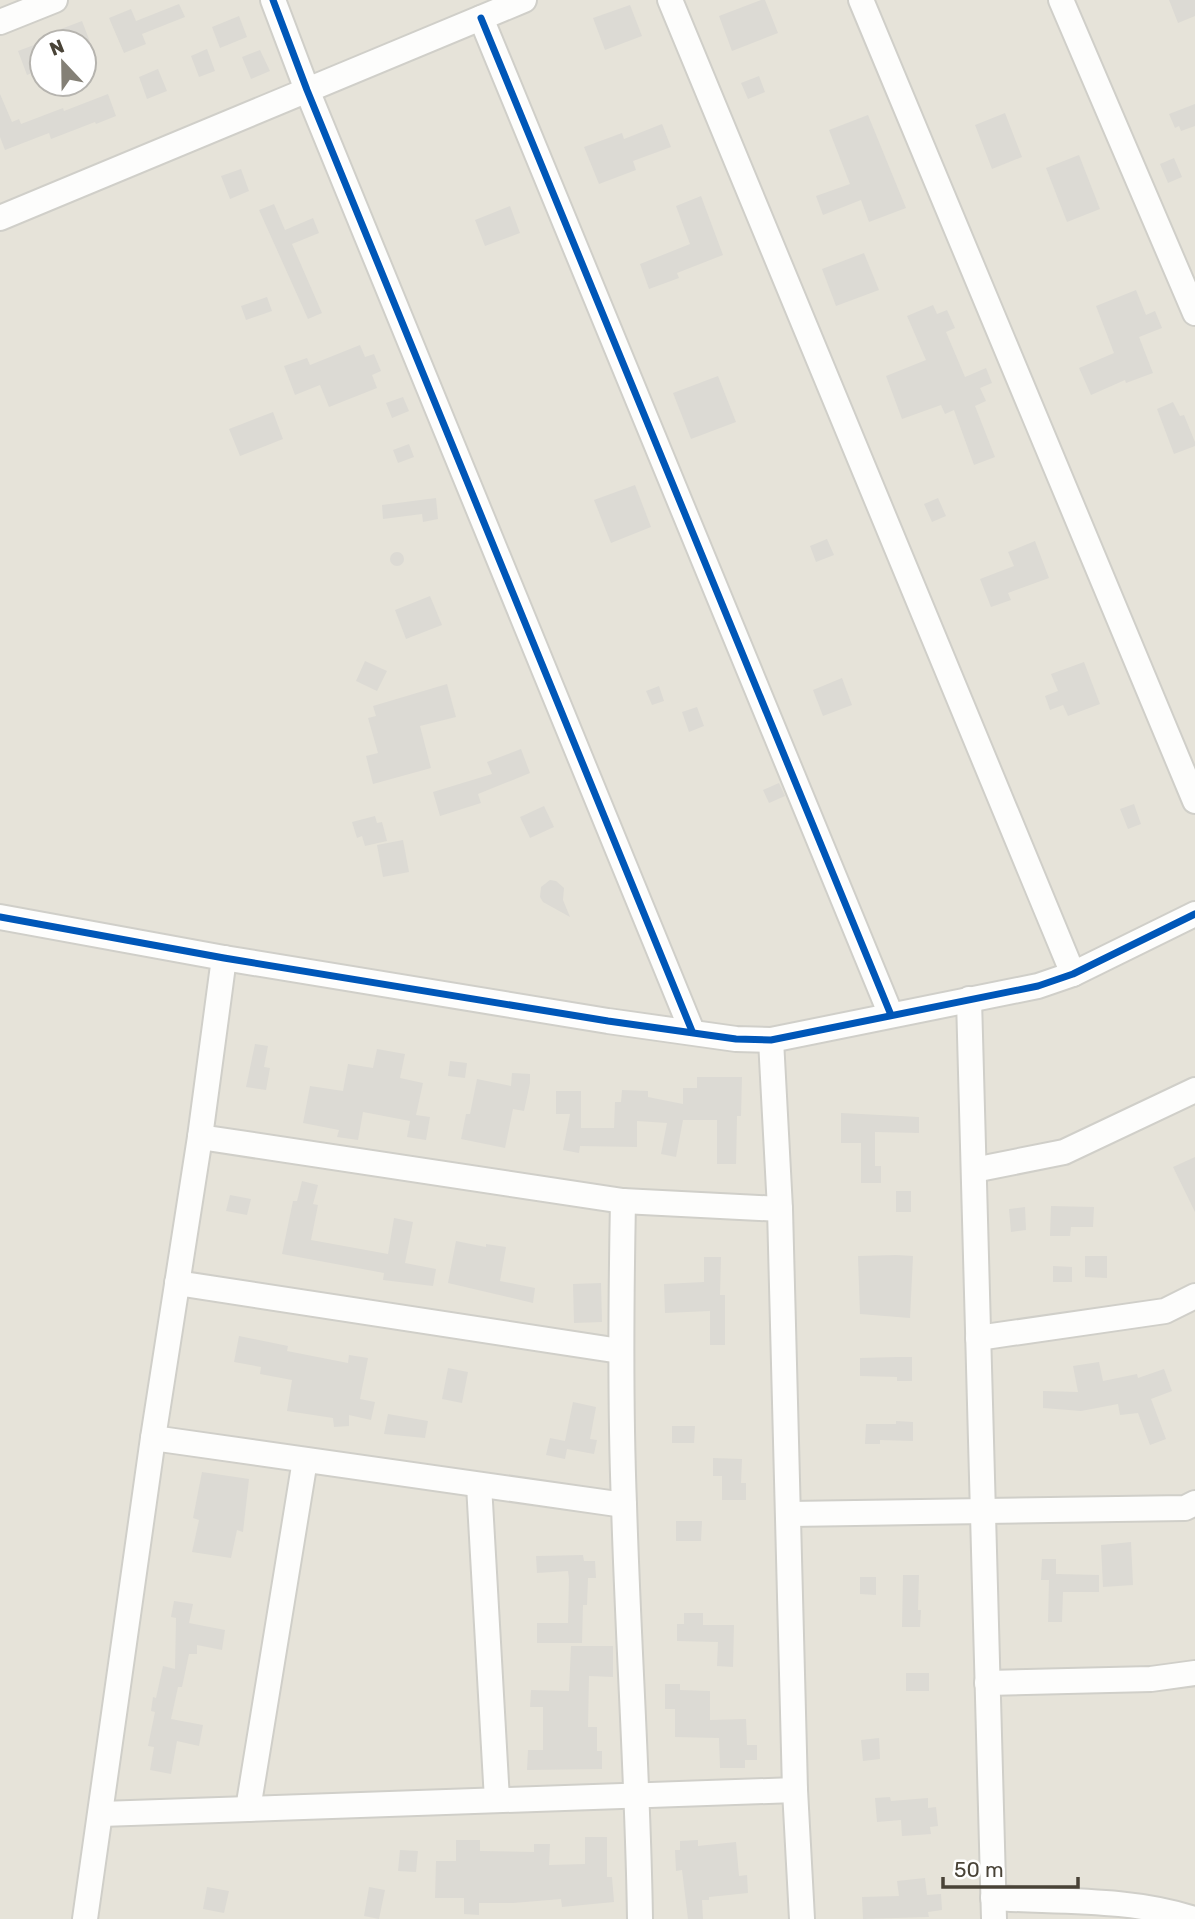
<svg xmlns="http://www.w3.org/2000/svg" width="1195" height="1919" viewBox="0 0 1195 1919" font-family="Rubik,sans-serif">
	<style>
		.residential { fill: #e6e3d9; fill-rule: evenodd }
		.building { fill: #dcdad4 }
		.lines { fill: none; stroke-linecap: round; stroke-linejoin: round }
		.minor-casing { stroke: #d0cfc9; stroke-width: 28 }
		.minor { stroke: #fdfdfc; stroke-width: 24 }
		.cycleway-casing { stroke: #fff; stroke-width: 11 }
		.cycleway { stroke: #0057b8; stroke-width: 7 }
	</style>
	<rect width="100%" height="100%" fill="#f2f1ec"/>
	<!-- residential -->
	<path class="residential" d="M0 0H1195V1919H0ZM42 42H84V84H42Z"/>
	<!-- building -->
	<g class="building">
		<path d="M761 0H765L778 33 732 51 719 16Z"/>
		<path d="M1169 0H1195V16L1178 23Z"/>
		<path d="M179 4 185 17 142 34 146 44 124 53 109 18 131 9 136 21Z"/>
		<path d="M630 5 642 36 605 50 593 18Z"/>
		<path d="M239 16 247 37 220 48 212 27Z"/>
		<path d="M82 21 90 42H66L61 29Z"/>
		<path d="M34 45 42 69 27 75 18 51Z"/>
		<path d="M207 49 215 71 199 77 191 56Z"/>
		<path d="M260 50 270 71 251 79 242 57Z"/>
		<path d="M158 69 167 91 147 99 139 77Z"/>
		<path d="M759 76 765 92 748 99 741 83Z"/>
		<path d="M0 94 12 122 19 119 21 124 63 108 64 111 108 94 116 116 96 124 95 122 51 139 49 133 5 150 0 137Z"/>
		<path d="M1195 104V126L1181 131 1179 126 1175 128 1169 114Z"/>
		<path d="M1005 113 1022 157 992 169 975 125Z"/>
		<path d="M868 115 906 208 869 222 861 200 823 215 816 196 850 184 829 130Z"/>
		<path d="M662 124 671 147 633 161 636 170 599 184 584 147 622 133 624 139Z"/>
		<path d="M1079 155 1100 209 1067 222 1046 168Z"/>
		<path d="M1174 158 1182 177 1168 183 1160 164Z"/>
		<path d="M241 169 249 191 230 199 221 176Z"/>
		<path d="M701 196 723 255 677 273 679 278 649 289 640 264 690 244 676 206Z"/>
		<path d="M274 204 285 230 313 218 319 233 292 244 322 313 308 319 259 210Z"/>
		<path d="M510 206 520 233 485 246 475 220Z"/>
		<path d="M864 253 879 290 836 306 822 269Z"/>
		<path d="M1136 290 1146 315 1155 311 1162 328 1139 337 1153 373 1126 383 1125 380 1091 395 1079 368 1114 353 1096 306Z"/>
		<path d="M267 297 272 311 246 320 241 306Z"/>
		<path d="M933 305 937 314 947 310 955 328 946 332 965 377 986 368 992 383 980 388 986 401 975 406 995 457 974 465 954 410 945 414 941 405 902 419 886 376 926 360 907 316Z"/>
		<path d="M360 345 365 357 374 354 381 371 372 375 377 388 329 407 320 385 295 395 284 366 307 358 310 365Z"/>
		<path d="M718 376 736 422 691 439 673 393Z"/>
		<path d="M403 397 409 411 392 418 386 403Z"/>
		<path d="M1173 402 1180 416 1184 415 1195 442V446L1174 454 1157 409Z"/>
		<path d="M273 412 283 439 240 456 229 429Z"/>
		<path d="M409 444 414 457 398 463 393 450Z"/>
		<path d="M635 485 651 527 611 543 594 500Z"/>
		<path d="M436 498 438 519 423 522 422 514 383 519 382 505Z"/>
		<path d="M938 498 946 516 932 522 924 504Z"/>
		<path d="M827 539 834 555 816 562 810 546Z"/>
		<path d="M1035 541 1049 578 1008 593 1011 600 991 607 980 579 1014 566 1008 552Z"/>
		<circle cx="397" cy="559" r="7"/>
		<path d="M430 596 442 625 406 639 395 610Z"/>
		<path d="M365 661 387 671 377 691 356 681Z"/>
		<path d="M1084 662 1100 704 1068 716 1063 705 1050 710 1045 696 1058 691 1051 674Z"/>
		<path d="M842 678 852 705 823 716 813 690Z"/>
		<path d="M447 684 456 717 420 726 431 768 373 784 366 756 378 753 368 718 376 716 373 706Z"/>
		<path d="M659 686 664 701 652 705 646 691Z"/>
		<path d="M697 707 704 726 689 732 682 712Z"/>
		<path d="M521 749 530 773 478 794 481 803 440 816 433 792 492 774 487 762Z"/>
		<path d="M779 783 785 796 769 803 763 790Z"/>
		<path d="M1134 804 1141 824 1128 829 1120 809Z"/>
		<path d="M544 806 554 827 530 838 520 817Z"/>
		<path d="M375 816 377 823 382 822 387 841 365 846 362 836 357 838 352 822Z"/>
		<path d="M403 840 409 872 383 877 377 845Z"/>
		<path d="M550 880 556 881 564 888 563 900 570 917 543 902 540 897 541 887Z"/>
		<path d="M255 1044 268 1046 264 1067 270 1068 266 1090 246 1087Z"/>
		<path d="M377 1049 405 1054 400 1078 423 1083 416 1115 430 1117 426 1140 407 1137 410 1121 363 1112 358 1140 337 1137 339 1130 303 1123 310 1086 343 1091 348 1064 373 1068Z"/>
		<path d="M450 1061 467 1063 465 1078 448 1076Z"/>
		<path d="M512 1073 530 1074V1083L524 1111 513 1109 505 1148 461 1139 466 1114H470L477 1079 511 1086Z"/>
		<path d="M697 1077H742L741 1116H737L736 1164H717V1120H683L676 1157 661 1154 667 1123 637 1121V1147L580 1146 579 1153 563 1150 570 1114H556V1091H581V1128H614L615 1102H621L622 1090 648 1091V1097L683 1104V1088H697Z"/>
		<path d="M841 1113 919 1117V1133L875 1132V1166H881V1183H861V1143H841Z"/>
		<path d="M1195 1157V1212L1173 1167Z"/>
		<path d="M302 1181 318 1185 313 1204 318 1205 311 1240 388 1254 394 1218 413 1222 405 1263 436 1269 433 1286 383 1280 384 1273 282 1254 293 1201H297Z"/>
		<rect x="896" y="1191" width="15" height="21"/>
		<path d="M230 1195 251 1199 247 1215 226 1211Z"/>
		<path d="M1051 1206 1094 1207 1093 1227H1071L1070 1236H1050Z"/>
		<path d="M1025 1207 1026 1230 1011 1232 1009 1209Z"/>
		<path d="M456 1241 486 1247V1244L506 1247 500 1281 535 1288 533 1303 448 1283Z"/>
		<path d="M896 1255 913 1256 910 1318 860 1314 858 1256Z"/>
		<path d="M1085 1256H1107V1278L1085 1277Z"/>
		<path d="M704 1257H721L720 1295H725V1345H710V1311L665 1313 664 1284 704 1282Z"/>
		<path d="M1053 1266 1072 1267V1282H1053Z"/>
		<path d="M601 1283 602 1322 574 1323 573 1284Z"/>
		<path d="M239 1336 288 1346 287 1351 348 1363 349 1355 368 1358 360 1399 375 1402 371 1420 349 1415V1426L334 1427 333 1418 287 1411 292 1380 260 1374 261 1367 234 1362Z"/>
		<path d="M897 1357H912V1381H897V1377L860 1376V1358Z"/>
		<path d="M1099 1362 1103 1381 1137 1374 1138 1378 1164 1369 1172 1391 1151 1399 1166 1439 1150 1445 1138 1413 1120 1415 1118 1404 1081 1411 1043 1408V1391L1078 1392 1073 1366Z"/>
		<path d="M448 1368 468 1372 462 1403 442 1399Z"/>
		<path d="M573 1402 596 1407 590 1439 597 1440 594 1454 567 1449 565 1459 546 1455 550 1438 565 1441Z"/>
		<path d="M388 1414 428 1421 425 1438 384 1434Z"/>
		<path d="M896 1421 913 1422V1441L880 1440V1444H865L866 1424H896Z"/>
		<path d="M672 1426H695L694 1443H672Z"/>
		<path d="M713 1458 742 1459 741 1483H746V1500H722V1476H713Z"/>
		<path d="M202 1472 249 1479 243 1532 237 1530 231 1558 192 1552 199 1520 193 1518Z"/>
		<path d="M676 1521H702L701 1541H676Z"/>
		<path d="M1131 1542 1133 1585 1103 1587 1101 1545Z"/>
		<path d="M583 1555 584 1561H595L596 1578H588L587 1605H583L582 1643H537V1623H568L569 1579 568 1571 537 1573 536 1556Z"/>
		<path d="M1042 1559H1056V1574L1099 1575V1592H1063L1062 1622H1048L1049 1580H1041Z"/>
		<path d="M903 1575H919L918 1610H921L920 1627H902Z"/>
		<path d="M860 1577H876V1595L860 1594Z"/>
		<path d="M174 1601 193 1604 189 1623 225 1630 222 1650 197 1645V1654H189L182 1687H178L171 1719 203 1725 199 1746 177 1741 171 1774 150 1770 154 1747 148 1746 155 1712 151 1711 153 1697 156 1698 163 1666 175 1669 176 1618 171 1617Z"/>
		<path d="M684 1613H703V1625H734L733 1667 717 1666 718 1642 677 1641V1624H684Z"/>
		<path d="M571 1646H613V1677L589 1676 588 1727H597V1751H602V1769L527 1770 528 1750H543V1707H530L531 1690 569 1691Z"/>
		<rect x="906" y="1673" width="23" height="18"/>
		<path d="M665 1684H680V1690L710 1691V1720L746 1719 747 1745H757V1760H745V1768H720L719 1738 675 1737V1709H665Z"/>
		<path d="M879 1738 880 1759 863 1761 861 1740Z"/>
		<path d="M890 1797 891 1801 928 1798V1808L936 1807 938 1826 930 1827 931 1834 902 1836 901 1820 877 1822 875 1798Z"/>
		<path d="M585 1837H607V1877H612L614 1902 562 1907 561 1899 513 1903H479V1915L464 1914V1898H435L436 1861H456V1840H480V1851L534 1852V1844H550L549 1865 585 1864Z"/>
		<path d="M698 1840V1846L736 1842 739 1876 747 1875 748 1893 709 1897V1900H702L703 1919H688L682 1870 676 1871 675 1850H680V1841Z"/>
		<path d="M400 1850 418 1851 416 1872 398 1871Z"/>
		<path d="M925 1878 927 1895 941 1894 942 1910 928 1912 929 1917 863 1919 862 1897 899 1896 897 1881Z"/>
		<path d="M207 1887 229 1891 224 1913 203 1909Z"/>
		<path d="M369 1887 385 1890 379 1919 364 1916Z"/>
	</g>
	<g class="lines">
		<defs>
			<g id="minor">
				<path d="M273 0 307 90 692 1031"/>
				<path d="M670 0 1073 974"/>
				<path d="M861 0 1195 801"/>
				<path d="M1061 0 1195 313"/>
				<path d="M481 18 891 1015"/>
				<path d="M0 22 55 0"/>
				<path d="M0 218 524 0"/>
				<path d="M0 917 224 958 608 1021 736 1039 771 1040 1038 986 1073 974 1195 914"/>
				<path d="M969 999 994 1919"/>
				<path d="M771 1040 780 1209 795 1790 802 1919"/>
				<path d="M200 1137 623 1201 780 1209"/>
				<path d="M974 1170 1064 1152 1195 1090"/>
				<path d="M623 1201C621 1303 620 1403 624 1504 628 1643 638 1781 640 1919"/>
				<path d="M177 1283 620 1351"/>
				<path d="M978 1338 1165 1311 1195 1296"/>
				<path d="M153 1438 624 1505"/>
				<path d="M479 1485 497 1800"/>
				<path d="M790 1514 1185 1508 1195 1503"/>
				<path d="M987 1683 1151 1679 1195 1673"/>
				<path d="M248 1809 305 1460"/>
				<path d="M101 1814 795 1790"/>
				<path d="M993 1898C1059 1902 1131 1898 1194 1919"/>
				<path d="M85 1919 153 1438 200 1137 224 958"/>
			</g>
		</defs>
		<!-- minor casing -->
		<use href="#minor" class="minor-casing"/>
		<!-- minor -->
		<use href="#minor" class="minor"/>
		<defs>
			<g id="cycleway">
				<path d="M273 0 307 90 692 1031"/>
				<path d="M481 18 891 1015"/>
				<path d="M0 917 224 958 608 1021 736 1039 771 1040 1038 986 1073 974 1195 914"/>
			</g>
		</defs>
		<!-- cycleway casing -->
		<use href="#cycleway" class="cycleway-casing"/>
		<!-- cycleway -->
		<use href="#cycleway" class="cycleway"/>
	</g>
	<!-- north arrow -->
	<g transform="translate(63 63) rotate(338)"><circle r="33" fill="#ffffff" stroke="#b6b4af" stroke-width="2"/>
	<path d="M0-5L12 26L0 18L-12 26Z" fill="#848076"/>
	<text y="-10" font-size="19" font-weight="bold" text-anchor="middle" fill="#494337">N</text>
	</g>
	<!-- scale -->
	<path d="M943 1877v10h135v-10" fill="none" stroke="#494337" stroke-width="3.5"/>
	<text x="954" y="1877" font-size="21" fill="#494337" stroke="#ffffff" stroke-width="5" paint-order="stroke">50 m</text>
</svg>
